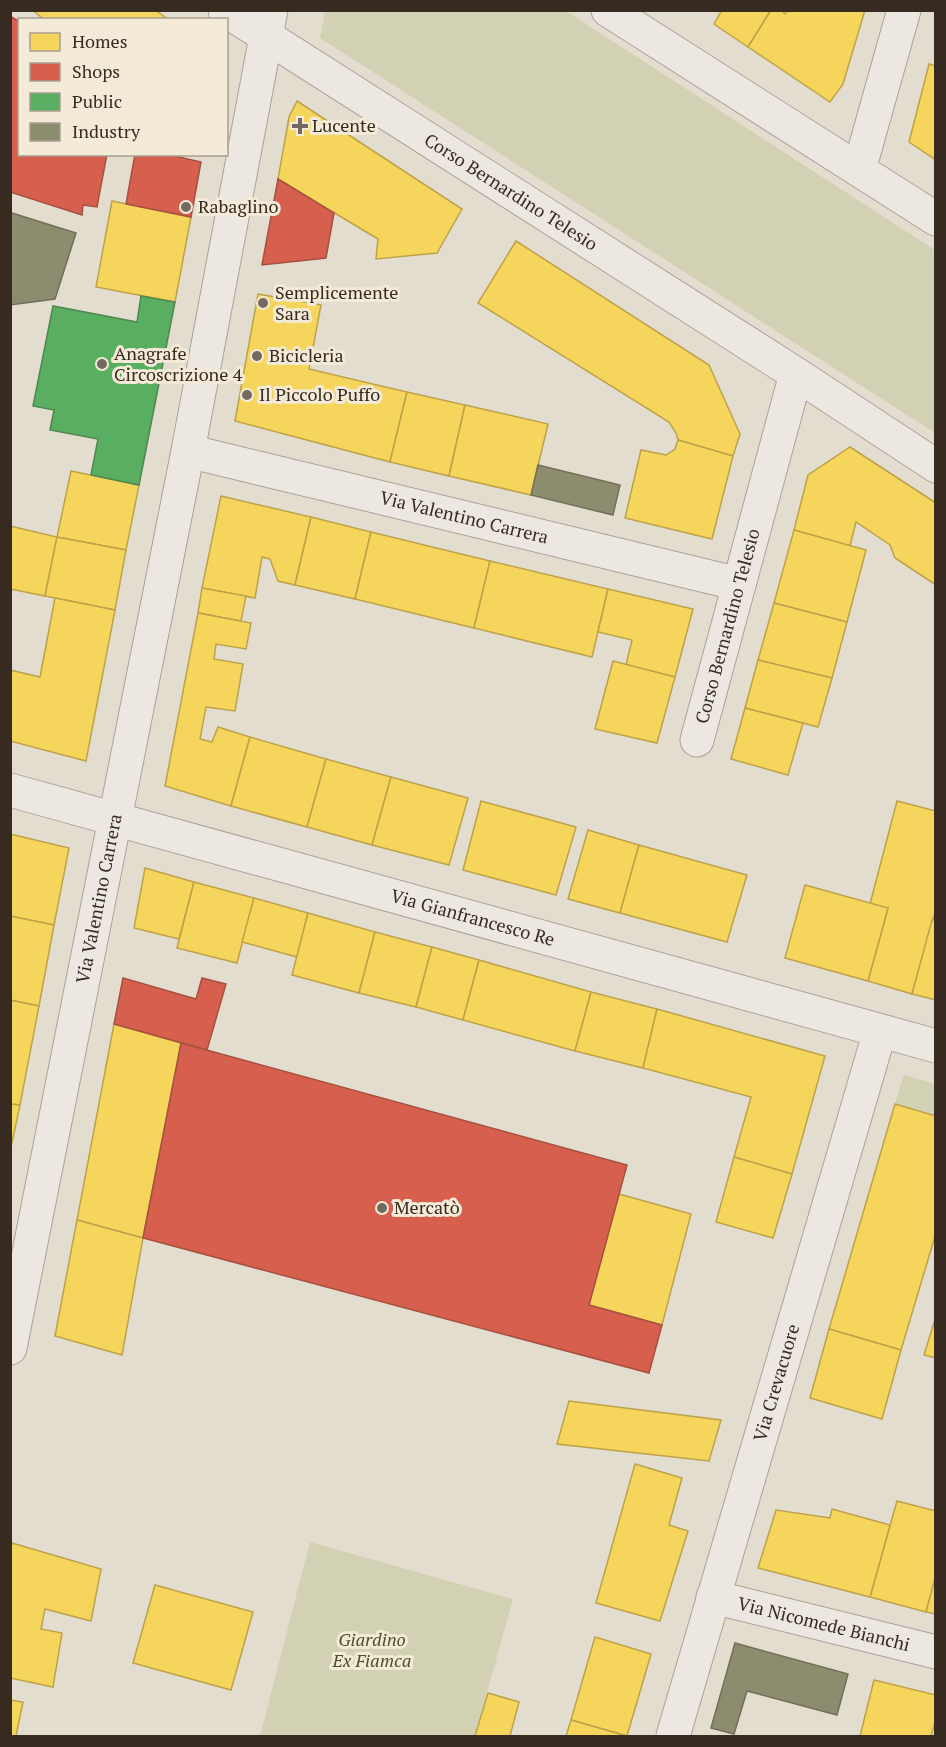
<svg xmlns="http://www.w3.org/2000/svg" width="946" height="1747" viewBox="0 0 946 1747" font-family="'PT Serif',serif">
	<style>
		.green { fill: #d2d1b4 }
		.homes { fill: #f6d55c; stroke: #bda24a; stroke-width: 1.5 }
		.shops { fill: #d6604d; stroke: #a65040; stroke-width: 1.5 }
		.public { fill: #5aae61; stroke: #50874e; stroke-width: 1.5 }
		.industry { fill: #8c8c6e; stroke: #726f57; stroke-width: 1.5 }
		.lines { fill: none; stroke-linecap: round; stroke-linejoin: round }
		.minor-casing { stroke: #a9a299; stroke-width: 35 }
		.tertiary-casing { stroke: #a9a299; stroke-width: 35 }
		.minor { stroke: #ece8e1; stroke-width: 33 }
		.tertiary { stroke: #ece8e1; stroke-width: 33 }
		.poi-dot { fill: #73695e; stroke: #f3ead7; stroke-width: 2 }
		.labels { text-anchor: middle; stroke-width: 6; stroke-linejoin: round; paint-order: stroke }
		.poi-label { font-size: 18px; fill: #372b21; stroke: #f3ead7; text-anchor: start }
		.street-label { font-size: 18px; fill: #372b21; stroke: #f3ead7 }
		.park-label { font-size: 18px; font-style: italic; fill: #495229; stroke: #f3ead7 }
	</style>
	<rect width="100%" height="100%" fill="#e3ddd0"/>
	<!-- green -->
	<g class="green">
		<path d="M325 11H566L935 250V433L320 38Z"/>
		<path d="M904 1075 935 1084V1116L895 1104Z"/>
		<path d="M310 1542 513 1599 475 1736H260Z"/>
	</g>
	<!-- homes -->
	<g class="homes">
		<path d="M32 10H155L169 20H45Z"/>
		<path d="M722 10H771L748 47 714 24Z"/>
		<path d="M771 10H781L785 14 789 10H865L843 84 830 102 748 47Z"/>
		<path d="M929 64 936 66V160L909 142Z"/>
		<path d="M297 101 462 209 437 253 376 259 378 239 278 179 289 117Z"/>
		<path d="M112 201 191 217 175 302 96 287Z"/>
		<path d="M516 241 709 365 740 434 733 456 678 440 676 433 669 422 478 303Z"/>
		<path d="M258 294 321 305 309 369 407 392 390 462 235 421Z"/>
		<path d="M407 392 465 405 449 476 390 462Z"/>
		<path d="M465 405 548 424 531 495 449 476Z"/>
		<path d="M678 440 733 456 712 539 625 518 641 450 666 455 675 449Z"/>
		<path d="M850 447 936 503V585L895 558 890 545 856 522 850 546 794 530 808 475Z"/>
		<path d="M71 471 139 485 126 550 57 537Z"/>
		<path d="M221 496 311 517 295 585 278 581 270 559 262 557 255 598 202 588Z"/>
		<path d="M311 517 371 532 355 599 295 585Z"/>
		<path d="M10 526 57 537 45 596 10 589Z"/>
		<path d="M794 530 866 550 847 622 774 603Z"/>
		<path d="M371 532 490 561 474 628 355 599Z"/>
		<path d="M57 537 126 550 115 610 45 596Z"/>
		<path d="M490 561 608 589 592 657 474 628Z"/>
		<path d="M202 588 246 596 241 621 198 613Z"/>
		<path d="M608 589 693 609 675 677 626 665 632 640 598 632Z"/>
		<path d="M55 598 115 610 86 761 10 741V670L40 677Z"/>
		<path d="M774 603 847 622 832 678 758 660Z"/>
		<path d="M198 613 251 623 246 649 216 644 214 659 243 664 235 711 206 707 200 739 212 742 218 727 250 737 231 806 165 786Z"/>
		<path d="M758 660 832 678 818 727 745 708Z"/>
		<path d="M613 661 675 677 657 743 595 729Z"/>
		<path d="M745 708 803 723 788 775 731 759Z"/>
		<path d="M250 737 326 759 307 827 231 806Z"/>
		<path d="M326 759 391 777 372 845 307 827Z"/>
		<path d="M391 777 468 798 449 865 372 845Z"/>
		<path d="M481 801 576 827 556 895 463 870Z"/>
		<path d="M897 801 936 811V909L912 994 868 981 888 908 870 904Z"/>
		<path d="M588 830 639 845 620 913 568 899Z"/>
		<path d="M10 834 69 848 54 925 10 916Z"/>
		<path d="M639 845 747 875 727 942 620 913Z"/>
		<path d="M145 868 194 882 179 939 134 928Z"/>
		<path d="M194 882 254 898 237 963 177 948Z"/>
		<path d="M805 885 888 908 868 981 785 958Z"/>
		<path d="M254 898 308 913 297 957 242 942Z"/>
		<path d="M308 913 375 932 359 993 292 975Z"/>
		<path d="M10 916 54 925 39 1006 10 1000Z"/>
		<path d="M932 920H936V1000L912 994Z"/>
		<path d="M375 932 432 947 416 1007 359 993Z"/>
		<path d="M432 947 479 960 463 1020 416 1007Z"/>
		<path d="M479 960 591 992 575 1051 463 1020Z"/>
		<path d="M591 992 657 1009 643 1068 575 1051Z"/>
		<path d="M10 1000 39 1006 20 1105 10 1104Z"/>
		<path d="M657 1009 825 1056 792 1174 734 1157 751 1097 643 1068Z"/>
		<path d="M114 1024 181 1043 143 1238 77 1220Z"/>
		<path d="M10 1104 20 1105 10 1152Z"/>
		<path d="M895 1104 936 1116V1233L901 1350 829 1329Z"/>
		<path d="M734 1157 792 1174 773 1238 716 1222Z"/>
		<path d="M619 1194 691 1214 662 1325 589 1305Z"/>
		<path d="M77 1220 143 1238 122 1355 55 1336Z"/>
		<path d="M936 1316V1358L924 1355Z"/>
		<path d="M829 1329 901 1350 882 1419 810 1398Z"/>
		<path d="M569 1401 721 1420 709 1461 557 1444Z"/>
		<path d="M635 1464 682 1478 669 1525 688 1531 660 1621 596 1603Z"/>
		<path d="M897 1501 936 1511V1575L926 1612 870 1597Z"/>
		<path d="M832 1509 890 1525 870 1597 758 1568 776 1510 830 1518Z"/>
		<path d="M12 1543 101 1569 91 1621 45 1609 41 1629 62 1633 53 1687 10 1678V1550Z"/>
		<path d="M936 1575V1614L926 1612Z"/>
		<path d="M155 1585 253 1612 231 1690 133 1663Z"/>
		<path d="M595 1637 651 1654 627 1736 571 1720Z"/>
		<path d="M874 1680 936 1695V1719L931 1736H860Z"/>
		<path d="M488 1693 519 1702 510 1736H475Z"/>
		<path d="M10 1700 23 1702 16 1736H10Z"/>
		<path d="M571 1720 627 1736H566Z"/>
	</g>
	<!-- shops -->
	<g class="shops">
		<path d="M10 16 20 22V154H107L97 207 83 205 82 215 10 192Z"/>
		<path d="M135 154H166L201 162 191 217 126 204Z"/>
		<path d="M278 179 334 213 326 258 262 265Z"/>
		<path d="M123 978 196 999 202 978 226 984 207 1050 114 1024Z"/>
		<path d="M181 1043 627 1165 589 1305 662 1325 649 1373 143 1238Z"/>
	</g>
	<!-- public -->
	<path class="public" d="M141 296 175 302 139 485 91 475 98 439 50 430 54 410 33 406 53 306 137 322Z"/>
	<!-- industry -->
	<g class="industry">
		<path d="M12 213 76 233 55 299 10 305V218Z"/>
		<path d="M538 465 620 485 613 515 531 495Z"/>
		<path d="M735 1643 848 1674 837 1715 747 1691 734 1734 711 1728Z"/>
	</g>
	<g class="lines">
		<defs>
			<g id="minor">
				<path d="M859 170 904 10"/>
				<path id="s1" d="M188 451 739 584"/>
				<path id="s2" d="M697 740 796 374"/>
				<path id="s3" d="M10 790 936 1046"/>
				<path id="s4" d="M10 1348 188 451 271 10"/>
				<path id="s5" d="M713 1597 936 1652"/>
				<path id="s6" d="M673 1736 880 1031"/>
			</g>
			<g id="tertiary">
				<path id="s7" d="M225 10 796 374 936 466"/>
				<path d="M608 10 936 219"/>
			</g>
		</defs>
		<!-- minor casing -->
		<use href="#minor" class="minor-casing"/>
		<!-- tertiary casing -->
		<use href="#tertiary" class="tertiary-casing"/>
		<!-- minor -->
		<use href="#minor" class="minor"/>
		<!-- tertiary -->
		<use href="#tertiary" class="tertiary"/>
	</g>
	<!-- markers -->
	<g class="poi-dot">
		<path d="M297 117h6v6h6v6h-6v6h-6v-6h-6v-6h6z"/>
		<circle cx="186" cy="207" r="6"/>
		<circle cx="263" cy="303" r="6"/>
		<circle cx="257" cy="356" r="6"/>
		<circle cx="102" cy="364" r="6"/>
		<circle cx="247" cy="395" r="6"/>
		<circle cx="382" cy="1208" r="6"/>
	</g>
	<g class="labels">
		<!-- poi labels -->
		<g class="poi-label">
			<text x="312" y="132">Lucente</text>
			<text x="198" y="213">Rabaglino</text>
			<text x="275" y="299">Semplicemente<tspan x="275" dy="21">Sara</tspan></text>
			<text x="114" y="360">Anagrafe<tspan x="114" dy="21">Circoscrizione 4</tspan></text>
			<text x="269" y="362">Bicicleria</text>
			<text x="259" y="401">Il Piccolo Puffo</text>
			<text x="394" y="1214">Mercatò</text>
		</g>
		<!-- street labels -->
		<g class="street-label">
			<text dy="6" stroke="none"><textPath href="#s7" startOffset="339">Corso Bernardino Telesio</textPath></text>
			<text dy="6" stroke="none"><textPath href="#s1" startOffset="284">Via Valentino Carrera</textPath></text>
			<text dy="6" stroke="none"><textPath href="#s2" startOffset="118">Corso Bernardino Telesio</textPath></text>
			<text dy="6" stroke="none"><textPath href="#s4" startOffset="458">Via Valentino Carrera</textPath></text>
			<text dy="6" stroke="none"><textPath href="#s3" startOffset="480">Via Gianfrancesco Re</textPath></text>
			<text dy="6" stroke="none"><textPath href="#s6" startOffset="368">Via Crevacuore</textPath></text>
			<text dy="6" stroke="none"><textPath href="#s5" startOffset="114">Via Nicomede Bianchi</textPath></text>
		</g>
		<!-- park labels -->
		<g class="park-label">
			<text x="372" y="1646">Giardino<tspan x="372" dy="21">Ex Fiamca</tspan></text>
		</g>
	</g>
	<!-- border -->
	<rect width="946" height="1747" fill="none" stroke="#372b21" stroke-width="24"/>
	<!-- legend -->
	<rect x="18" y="18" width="210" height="138" fill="#f3ead7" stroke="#a89e8e" stroke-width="1.5"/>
	<rect x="30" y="33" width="30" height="18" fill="#f6d55c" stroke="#a89e8e" stroke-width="1.5"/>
	<text x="72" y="48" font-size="18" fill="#372b21">Homes</text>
	<rect x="30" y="63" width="30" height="18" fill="#d6604d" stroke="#a89e8e" stroke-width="1.5"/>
	<text x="72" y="78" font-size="18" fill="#372b21">Shops</text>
	<rect x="30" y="93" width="30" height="18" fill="#5aae61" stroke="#a89e8e" stroke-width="1.5"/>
	<text x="72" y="108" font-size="18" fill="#372b21">Public</text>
	<rect x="30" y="123" width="30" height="18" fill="#8c8c6e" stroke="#a89e8e" stroke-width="1.5"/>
	<text x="72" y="138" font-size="18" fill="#372b21">Industry</text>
</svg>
